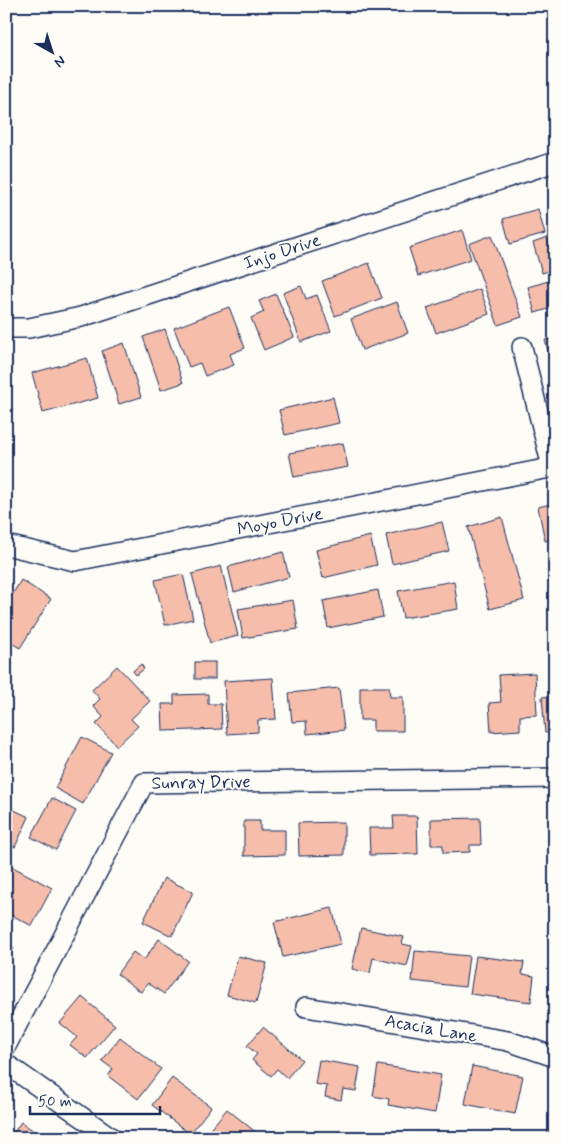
<svg xmlns="http://www.w3.org/2000/svg" width="561" height="1144" viewBox="0 0 561 1144" font-family="Mynerve,sans-serif">
	<style>
		.building { fill: #f5bdaa; stroke: #1b2f5e }
		.lines { fill: none; stroke-linecap: round; stroke-linejoin: round }
		.minor-casing { stroke: #1b2f5e; stroke-width: 22 }
		.minor { stroke: #fdfcf7; stroke-width: 19 }
		.labels { text-anchor: middle; stroke-width: 4; stroke-linejoin: round; paint-order: stroke }
		.street-label { font-size: 18px; fill: #1b2f5e; stroke: #fdfcf7 }
	</style>
	<rect width="100%" height="100%" fill="#fdfcf7"/>
	<filter id="ink" filterUnits="userSpaceOnUse"><feTurbulence type="fractalNoise" baseFrequency=".02" numOctaves="2"/><feDisplacementMap in="SourceGraphic" scale="10" xChannelSelector="R" yChannelSelector="G"/><feConvolveMatrix kernelMatrix="1 2 1 2 8 2 1 2 1" color-interpolation-filters="sRGB"/></filter>
	<g filter="url(#ink)">
		<!-- building -->
		<g class="building">
			<path d="M538 209 545 234 510 244 503 219Z"/>
			<path d="M462 230 471 259 418 276 409 248Z"/>
			<path d="M492 235 522 317 498 325 469 244Z"/>
			<path d="M547 238 555 265V269L542 273 533 243Z"/>
			<path d="M369 263 382 298 335 316 322 281Z"/>
			<path d="M555 279V307L535 313 528 287Z"/>
			<path d="M301 286 306 299 317 295 331 331 301 342 283 293Z"/>
			<path d="M480 289 489 314 436 333 427 308Z"/>
			<path d="M276 294 294 337 264 350 251 318 264 312 259 301Z"/>
			<path d="M397 302 408 333 362 350 351 319Z"/>
			<path d="M229 307 245 348 230 354 234 365 205 376 200 363 189 367 174 328Z"/>
			<path d="M165 329 183 383 161 390 143 337Z"/>
			<path d="M555 338V377L545 340Z"/>
			<path d="M124 343 141 397 119 404 102 351Z"/>
			<path d="M87 358 98 398 43 413 32 373Z"/>
			<path d="M333 397 339 423 285 435 279 410Z"/>
			<path d="M343 443 348 467 294 477 289 453Z"/>
			<path d="M555 503V539L545 541 538 507Z"/>
			<path d="M502 517 524 600 490 609 468 527Z"/>
			<path d="M442 522 449 551 392 564 386 535Z"/>
			<path d="M370 536 377 565 323 578 316 550Z"/>
			<path d="M283 552 289 577 234 592 228 567Z"/>
			<path d="M221 566 238 636 210 643 192 574Z"/>
			<path d="M183 574 193 619 165 625 155 580Z"/>
			<path d="M21 580 51 599 20 648 6 640V605Z"/>
			<path d="M454 581 458 609 403 618 398 591Z"/>
			<path d="M378 590 383 617 328 628 323 601Z"/>
			<path d="M293 600 298 629 243 638 238 609Z"/>
			<rect x="195" y="662" width="20" height="17"/>
			<path d="M141 664 144 669 136 675 133 671Z"/>
			<path d="M117 666 150 701 131 719 138 726 117 746 96 724 103 717 93 706 100 699 92 690Z"/>
			<path d="M535 673 537 715 520 716V730L491 732 489 703 501 702 499 675Z"/>
			<path d="M273 678 276 719 258 720V732L227 734 224 681Z"/>
			<path d="M360 687H389L390 697H403V731H373V720H360Z"/>
			<path d="M339 688 344 730 307 734 306 721 292 722 289 693Z"/>
			<path d="M208 694V704H221L222 729 163 731 162 704H174V695Z"/>
			<path d="M555 696V732L545 733 542 697Z"/>
			<path d="M82 737 111 752 83 804 55 788Z"/>
			<path d="M52 798 76 811 56 850 31 837Z"/>
			<path d="M12 809 29 817 15 847 6 843V821Z"/>
			<path d="M555 813V851H553Z"/>
			<path d="M393 816H417L418 854 370 855 369 828H394Z"/>
			<path d="M480 818 481 845H470V852L443 853V845H431V819Z"/>
			<path d="M244 821H260V830H285V855L244 856Z"/>
			<path d="M344 822V855L299 856 298 823Z"/>
			<path d="M13 867 52 888 32 926 6 912V879Z"/>
			<path d="M164 878 193 892 172 936 143 922Z"/>
			<path d="M332 908 341 944 283 957 274 922Z"/>
			<path d="M361 928 404 937 402 944 412 946 407 966 373 958 370 973 352 969Z"/>
			<path d="M159 939 188 961 164 994 148 983 141 992 117 974 133 952 144 960Z"/>
			<path d="M6 944 14 948 6 961Z"/>
			<path d="M415 951 469 956 465 987 412 981Z"/>
			<path d="M238 956 267 963 256 1003 227 995Z"/>
			<path d="M476 956 524 962 522 974 534 976 531 1002 470 994Z"/>
			<path d="M82 997 115 1025 87 1058 70 1045 77 1037 60 1023Z"/>
			<path d="M263 1027 302 1060 287 1078 277 1069 271 1076 252 1060 257 1054 247 1046Z"/>
			<path d="M120 1037 161 1069 138 1099 108 1076 113 1069 102 1061Z"/>
			<path d="M319 1060 360 1067 356 1091 343 1089 341 1100 325 1097 327 1086 315 1084Z"/>
			<path d="M378 1065 441 1075 435 1113 388 1105 389 1099 373 1096Z"/>
			<path d="M472 1066 523 1076 515 1114 465 1104Z"/>
			<path d="M172 1078 211 1107 190 1134 152 1105Z"/>
			<path d="M227 1109 263 1138H203Z"/>
			<path d="M21 1122 44 1138H10Z"/>
		</g>
		<g class="lines">
			<defs>
				<g id="minor">
					<path d="M6 328H29L81 317 555 162"/>
					<path d="M522 347 552 467"/>
					<path d="M6 545 75 561 555 467"/>
					<path d="M306 1007 508 1041 555 1057"/>
					<path d="M6 1046 144 783 555 778"/>
					<path d="M6 1064 112 1138"/>
				</g>
			</defs>
			<!-- minor casing -->
			<use href="#minor" class="minor-casing"/>
			<!-- minor -->
			<use href="#minor" class="minor"/>
		</g>
	</g>
	<g class="labels">
		<!-- street labels -->
		<g class="street-label">
			<text transform="translate(282 251) rotate(-18)" y="6">Injo Drive</text>
			<text transform="translate(280 521) rotate(-11)" y="6">Moyo Drive</text>
			<text transform="translate(201 782) rotate(-1)" y="6">Sunray Drive</text>
			<text transform="translate(431 1028) rotate(10)" y="6">Acacia Lane</text>
		</g>
	</g>
	<!-- margin -->
	<rect width="561" height="1144" fill="none" stroke="#fdfcf7" stroke-width="25"/>
	<rect x="12" y="12" width="536" height="1119" fill="none" stroke="#1b2f5e" stroke-width="2" filter="url(#ink)"/>
	<!-- north arrow -->
	<g transform="translate(52 52) rotate(141)" stroke="#fdfcf7" stroke-width="4" paint-order="stroke">
	<path d="M0-4L9 19L0 12L-9 19Z" fill="#1b2f5e"/>
	<text y="-8" font-size="14" font-weight="bold" text-anchor="middle" fill="#1b2f5e">N</text>
	</g>
	<!-- scale -->
	<path d="M30 1106v8h130v-8" fill="none" stroke="#1b2f5e" stroke-width="2.5"/>
	<text x="38" y="1106" font-size="15" fill="#1b2f5e" stroke="#fdfcf7" stroke-width="4" paint-order="stroke">50 m</text>
</svg>
